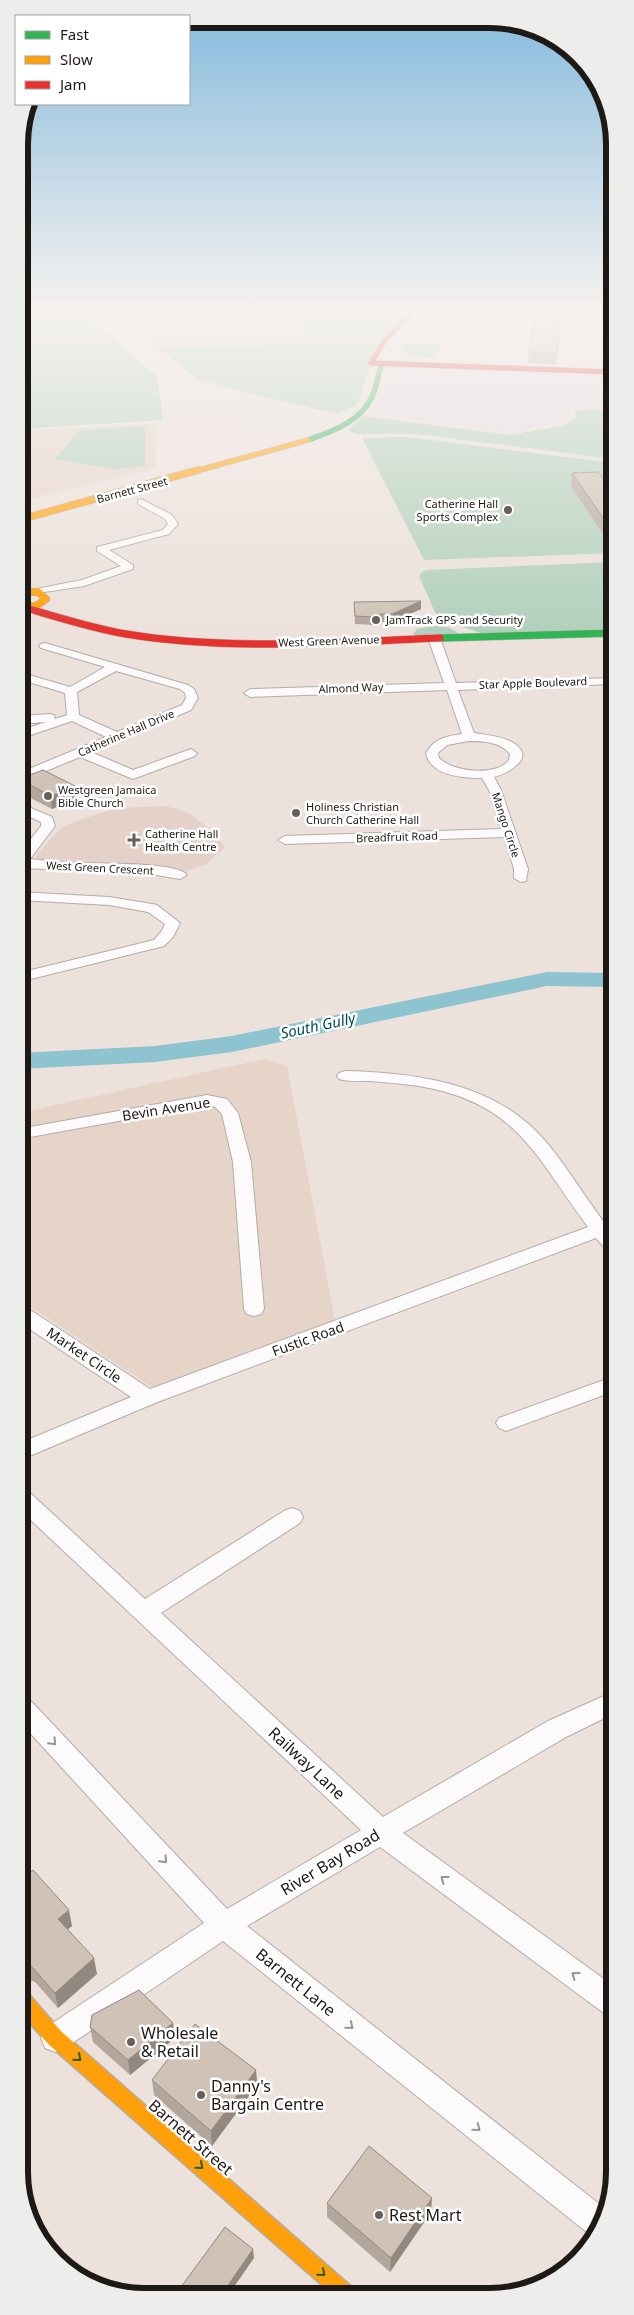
<svg xmlns="http://www.w3.org/2000/svg" width="634" height="2315" viewBox="0 0 634 2315" font-family="'Noto Sans',sans-serif">
	<style>
		.built { fill: #e6d4c9 }
		.education { fill: #e6dae3 }
		.medical { fill: #e4d2ca }
		.green { fill: #b1d0bc }
		.lines { fill: none; stroke-linecap: round; stroke-linejoin: round }
		.river { fill: #8ec3d0; fill-rule: evenodd }
		.street-casing { stroke: #b4aca7; stroke-width: 2 }
		.fast-far1-casing { stroke: #b4aca7; stroke-width: 6 }
		.fast-casing { stroke: #b4aca7; stroke-width: 8 }
		.slow-far2-casing { stroke: #b4aca7; stroke-width: 6 }
		.slow-far1-casing { stroke: #b4aca7; stroke-width: 8 }
		.slow-casing { stroke: #b4aca7; stroke-width: 21 }
		.jam-far1-casing { stroke: #b4aca7; stroke-width: 6 }
		.jam-casing { stroke: #b4aca7; stroke-width: 8 }
		.street { fill: #fcfafa; fill-rule: evenodd }
		.fast-far1 { stroke: #30b455; stroke-width: 5 }
		.fast { stroke: #30b455; stroke-width: 7 }
		.slow-far2 { stroke: #ff9f0a; stroke-width: 5 }
		.slow-far1 { stroke: #ff9f0a; stroke-width: 7 }
		.slow { stroke: #ff9f0a; stroke-width: 18 }
		.jam-far1 { stroke: #e5322d; stroke-width: 5 }
		.jam { stroke: #e5322d; stroke-width: 7 }
		.wall { fill: #b3a79d }
		.shaded-wall { fill: #92887f }
		.building { fill: #d0c2b6; stroke: #92887f }
		.oneway { stroke: #999593 }
		.oneway2 { stroke: #275f32 }
		.poi-dot { fill: #675f5a; stroke: #fff; stroke-width: 2 }
		.labels { text-anchor: middle; stroke-width: 5; stroke-linejoin: round; paint-order: stroke }
		.far-street-label { font-size: 11px; fill: #1f1915; stroke: #fff }
		.far-poi-label { font-size: 11px; fill: #1f1915; stroke: #fff; text-anchor: start }
		.street-label { font-size: 14px; fill: #1f1915; stroke: #fff }
		.water-label { font-size: 15px; font-style: italic; fill: #004c5b; stroke: #fff }
		.near-street-label { font-size: 16px; fill: #1f1915; stroke: #fff }
		.near-poi-label { font-size: 16px; fill: #1f1915; stroke: #fff; text-anchor: start }
		.rim { fill: none; stroke: #1f1915; stroke-width: 6 }
	</style>
	<rect width="100%" height="100%" fill="#ece1db"/>
	<!-- built -->
	<g class="built">
		<path d="M100 308H279L311 337 328 344 157 347Z"/>
		<path d="M157 423 155 468 19 501V431Z"/>
		<path d="M264 1059 287 1066 337 1331 156 1390 19 1299V1113Z"/>
	</g>
	<!-- education -->
	<path class="education" d="M412 366 547 371 614 378V406L591 409 568 408 570 417 559 424 512 432 371 414 387 382Z"/>
	<!-- medical -->
	<path class="medical" d="M167 806 189 813 208 828 225 847 207 864 186 871 162 867 106 865 80 868 38 861 35 856 61 828 77 821 116 808Z"/>
	<!-- green -->
	<g class="green">
		<path d="M19 308H78L157 376 163 420 19 429V385L27 384 30 376 19 373Z"/>
		<path d="M279 308H417L387 335 371 363 357 405 338 414 252 394 198 379 157 347 326 344 311 337Z"/>
		<path d="M404 343 442 345 433 358 409 356 400 350Z"/>
		<path d="M614 409V459L416 434H356L348 430 364 416 510 435 566 425 576 417 575 410Z"/>
		<path d="M145 426V466L115 469 55 459 80 430Z"/>
		<path d="M407 437 614 463V553L424 560 362 438Z"/>
		<path d="M614 562V629L481 633 438 619 419 576 422 572 427 570Z"/>
		<path d="M437 625 450 628 458 633C439 649 435 642 413 634L417 629Z"/>
	</g>
	<g class="lines">
		<!-- river -->
		<path class="river" d="M547 972 614 973 615 987 547 986 232 1052 155 1062 19 1069V1053L155 1046 232 1036Z"/>
		<defs>
			<g id="street">
				<path d="M141 499 172 515 178 524 169 534 109 550 133 565V569L84 586 31 594V590L82 580 121 566 97 551V547L163 530 168 524 165 519 138 504V500Z"/>
				<path d="M434 635 440 638 456 683 614 678V684L458 690 474 733C486 735 501 736 512 742 538 757 509 773 494 777L501 790 528 869 526 881 521 882 514 878V869L504 837 285 844 278 840 285 836 501 829 489 790 482 778C463 778 430 776 426 753 434 739 446 736 462 734L447 690 250 697 244 693 250 689 444 683 428 638ZM469 741C483 741 501 742 510 754L509 760C496 777 453 772 439 758L438 753 447 745Z"/>
				<path d="M45 643 188 685 194 689 198 698 191 710 91 752 133 770 191 749 197 753 195 756 133 779 80 757 19 782V773L106 737 72 721 19 739V731L46 722 19 724V716L50 714 54 715 55 719 67 715 65 693 19 679V672L70 687 105 667 41 648 39 646 41 644ZM116 671 180 689 185 693 186 698 182 705 117 732 79 715 77 692Z"/>
				<path d="M19 803 52 817 55 826 30 859C43 860 56 862 69 863 89 864 177 861 187 875L180 879 138 872 19 868V854L41 826V822L19 812Z"/>
				<path d="M19 892 109 897 152 904 157 905 180 923 173 937 164 946 19 982V973L154 940 161 932 165 924 148 912 109 905 19 900Z"/>
				<path d="M345 1071C419 1073 497 1083 547 1143 571 1172 590 1206 615 1236V1254L608 1252 596 1238 155 1403 20 1460V1443L131 1397 19 1322V1305L26 1307 150 1389 588 1227C535 1156 518 1103 419 1086 403 1084 386 1082 370 1081 359 1081 349 1082 339 1079L337 1076 339 1073Z"/>
				<path d="M207 1095 227 1099 238 1113 251 1162 264 1309 261 1314 254 1316 247 1314 244 1309 233 1162 222 1114 215 1107 207 1105 19 1139V1129Z"/>
				<path d="M615 1376V1391L506 1431 499 1428 496 1423 499 1418Z"/>
				<path d="M20 1489 28 1491 145 1599 284 1511 292 1508 300 1511 303 1517 300 1523 161 1613 383 1817 548 1721 615 1691V1713L566 1737 403 1833 615 1987V2018L605 2014 380 1847 247 1926 608 2211 606 2219 594 2238 223 1941 65 2048 55 2052 45 2048 41 2038 45 2028 204 1923 20 1722V1696L29 1699 227 1909 361 1830 20 1510Z"/>
			</g>
			<path id="fast-far1" d="M308 440C333 431 360 422 372 397 377 386 378 374 382 363"/>
			<path id="fast" d="M440 638 614 633"/>
			<path id="slow-far2" d="M193 472 308 440"/>
			<g id="slow-far1">
				<path d="M19 520 198 470"/>
				<path d="M19 592H38L46 599 36 606 19 607"/>
			</g>
			<path id="slow" d="M20 1998 55 2038 347 2295"/>
			<path id="jam-far1" d="M417 308 385 340 371 363 614 372"/>
			<path id="jam" d="M23 607C57 617 91 628 126 634 229 651 336 642 440 638"/>
		</defs>
		<!-- street casing -->
		<use href="#street" class="street-casing"/>
		<!-- fast-far1 casing -->
		<use href="#fast-far1" class="fast-far1-casing"/>
		<!-- fast casing -->
		<use href="#fast" class="fast-casing"/>
		<!-- slow-far2 casing -->
		<use href="#slow-far2" class="slow-far2-casing"/>
		<!-- slow-far1 casing -->
		<use href="#slow-far1" class="slow-far1-casing"/>
		<!-- slow casing -->
		<use href="#slow" class="slow-casing"/>
		<!-- jam-far1 casing -->
		<use href="#jam-far1" class="jam-far1-casing"/>
		<!-- jam casing -->
		<use href="#jam" class="jam-casing"/>
		<!-- street -->
		<use href="#street" class="street"/>
		<!-- fast-far1 -->
		<use href="#fast-far1" class="fast-far1"/>
		<!-- fast -->
		<use href="#fast" class="fast"/>
		<!-- slow-far2 -->
		<use href="#slow-far2" class="slow-far2"/>
		<!-- slow-far1 -->
		<use href="#slow-far1" class="slow-far1"/>
		<!-- slow -->
		<use href="#slow" class="slow"/>
		<!-- jam-far1 -->
		<use href="#jam-far1" class="jam-far1"/>
		<!-- jam -->
		<use href="#jam" class="jam"/>
	</g>
	<!-- wall -->
	<g class="wall">
		<path d="M561 319 556 364 528 363 529 352Z"/>
		<path d="M572 473 614 493V533L603 534 571 486Z"/>
		<path d="M354 602 421 609 392 622H381L380 624 374 625 355 624Z"/>
		<path d="M19 779 75 786 76 799 52 809 21 793Z"/>
		<path d="M614 783V797L613 793Z"/>
		<path d="M20 1881 72 1926 67 1929 97 1974 58 2008 35 1982 20 1976Z"/>
		<path d="M90 2027 175 2038 130 2075 93 2042Z"/>
		<path d="M256 2070 257 2085 212 2146 154 2095 152 2080Z"/>
		<path d="M327 2203 431 2212 390 2272 327 2217Z"/>
	</g>
	<!-- shaded-wall -->
	<g class="shaded-wall">
		<path d="M421 601V609L392 622V614Z"/>
		<path d="M381 616 380 624 374 625V617Z"/>
		<path d="M75 786 76 799 52 809 51 796Z"/>
		<path d="M20 1829 23 1844 20 1847Z"/>
		<path d="M69 1910 72 1926 61 1935 58 1919Z"/>
		<path d="M94 1958 97 1974 58 2008 55 1993Z"/>
		<path d="M173 2023 175 2038 130 2075 128 2060Z"/>
		<path d="M256 2070 257 2085 212 2146 211 2131Z"/>
		<path d="M432 2198 431 2212 390 2272 391 2258Z"/>
		<path d="M253 2249 254 2258 229 2294H222Z"/>
	</g>
	<!-- building -->
	<g class="building">
		<path d="M534 318 561 319 557 353 529 352Z"/>
		<path d="M598 472 614 493V519H604L572 473Z"/>
		<path d="M421 601 392 614H380L381 616 374 617 355 616 354 602Z"/>
		<path d="M43 770 75 786 51 796 19 779Z"/>
		<path d="M33 1870 69 1910 58 1919 94 1958 55 1993 32 1967 20 1962V1881Z"/>
		<path d="M139 1990 173 2023 128 2060 90 2027 92 2015Z"/>
		<path d="M195 2024 256 2070 211 2131 152 2080Z"/>
		<path d="M369 2146 432 2198 391 2258 327 2203Z"/>
		<path d="M225 2227 253 2249 222 2294H181L178 2291Z"/>
	</g>
	<!-- one-way arrows -->
	<defs><path id="oneway-chevron" d="M-2-3.5L2.5 0L-2 3.5" fill="none" stroke-width="1.6" stroke-linecap="round" stroke-linejoin="round" transform="scale(1.25)"/></defs>
	<g class="oneway">
		<use href="#oneway-chevron" transform="translate(53 1742) rotate(47)"/>
		<use href="#oneway-chevron" transform="translate(164 1860) rotate(47)"/>
		<use href="#oneway-chevron" transform="translate(444 1879) rotate(-143)"/>
		<use href="#oneway-chevron" transform="translate(575 1975) rotate(-144)"/>
		<use href="#oneway-chevron" transform="translate(350 2026) rotate(39)"/>
		<use href="#oneway-chevron" transform="translate(477 2128) rotate(39)"/>
	</g>
	<g class="oneway2">
		<use href="#oneway-chevron" transform="translate(78 2058) rotate(41)"/>
		<use href="#oneway-chevron" transform="translate(200 2166) rotate(41)"/>
		<use href="#oneway-chevron" transform="translate(322 2273) rotate(41)"/>
	</g>
	<!-- sky -->
	<linearGradient id="sky" x2="0" y2="1"><stop stop-color="#84bade"/><stop offset="0.49" stop-color="#f6f2ef"/><stop offset="1" stop-color="#f6f2ef" stop-opacity="0"/></linearGradient>
	<rect width="634" height="632" fill="url(#sky)"/>
	<!-- markers -->
	<g class="poi-dot">
		<circle cx="508" cy="510" r="5"/>
		<circle cx="376" cy="620" r="5"/>
		<circle cx="48" cy="796" r="5"/>
		<circle cx="296" cy="813" r="5"/>
		<path d="M131.5 832.5h5v5h5v5h-5v5h-5v-5h-5v-5h5z"/>
		<circle cx="131" cy="2042" r="5"/>
		<circle cx="201" cy="2095" r="5"/>
		<circle cx="379" cy="2215" r="5"/>
	</g>
	<g class="labels">
		<!-- far-street labels -->
		<g class="far-street-label">
			<text transform="translate(132 490) rotate(-15)" y="4">Barnett Street</text>
			<text transform="translate(329 641) rotate(-2)" y="4">West Green Avenue</text>
			<text transform="translate(533 683) rotate(-2)" y="4">Star Apple Boulevard</text>
			<text transform="translate(351 688) rotate(-2)" y="4">Almond Way</text>
			<text transform="translate(126 733) rotate(-23)" y="4">Catherine Hall Drive</text>
			<text transform="translate(506 825) rotate(72)" y="4">Mango Circle</text>
			<text transform="translate(397 837) rotate(-2)" y="4">Breadfruit Road</text>
			<text transform="translate(100 868) rotate(3)" y="4">West Green Crescent</text>
		</g>
		<!-- far-poi labels -->
		<g class="far-poi-label">
			<text x="498" y="508" text-anchor="end">Catherine Hall<tspan x="498" dy="13">Sports Complex</tspan></text>
			<text x="386" y="624">JamTrack GPS and Security</text>
			<text x="58" y="794">Westgreen Jamaica<tspan x="58" dy="13">Bible Church</tspan></text>
			<text x="306" y="811">Holiness Christian<tspan x="306" dy="13">Church Catherine Hall</tspan></text>
			<text x="145" y="838">Catherine Hall<tspan x="145" dy="13">Health Centre</tspan></text>
		</g>
		<!-- street labels -->
		<g class="street-label">
			<text transform="translate(166 1109) rotate(-9)" y="5">Bevin Avenue</text>
			<text transform="translate(308 1339) rotate(-20)" y="5">Fustic Road</text>
			<text transform="translate(84 1355) rotate(34)" y="5">Market Circle</text>
		</g>
		<!-- water labels -->
		<g class="water-label">
			<text transform="translate(318 1026) rotate(-12)" y="5">South Gully</text>
		</g>
		<!-- near-street labels -->
		<g class="near-street-label">
			<text transform="translate(307 1763) rotate(43)" y="6">Railway Lane</text>
			<text transform="translate(330 1862) rotate(-31)" y="6">River Bay Road</text>
			<text transform="translate(296 1982) rotate(39)" y="6">Barnett Lane</text>
			<text transform="translate(191 2137) rotate(41)" y="6">Barnett Street</text>
		</g>
		<!-- near-poi labels -->
		<g class="near-poi-label">
			<text x="141" y="2039">Wholesale<tspan x="141" dy="18">&amp; Retail</tspan></text>
			<text x="211" y="2092">Danny's<tspan x="211" dy="18">Bargain Centre</tspan></text>
			<text x="389" y="2221">Rest Mart</text>
		</g>
	</g>
	<!-- crop -->
	<path d="M0 0H634V2315H0ZM144 28H490A116 116 0 0 1 606 144V2172A116 116 0 0 1 490 2288H144A116 116 0 0 1 28 2172V144A116 116 0 0 1 144 28Z" fill="#ededec" fill-rule="evenodd"/>
	<path class="rim" d="M144 28H490A116 116 0 0 1 606 144V2172A116 116 0 0 1 490 2288H144A116 116 0 0 1 28 2172V144A116 116 0 0 1 144 28Z"/>
	<!-- legend -->
	<rect x="15" y="15" width="175" height="90" fill="#ffffff" stroke="#a5a3a1"/>
	<rect x="25" y="31" width="25" height="8" fill="#30b455" stroke="#a5a3a1"/>
	<text x="60" y="40" font-size="15" fill="#1f1915">Fast</text>
	<rect x="25" y="56" width="25" height="8" fill="#ff9f0a" stroke="#a5a3a1"/>
	<text x="60" y="65" font-size="15" fill="#1f1915">Slow</text>
	<rect x="25" y="81" width="25" height="8" fill="#e5322d" stroke="#a5a3a1"/>
	<text x="60" y="90" font-size="15" fill="#1f1915">Jam</text>
</svg>
